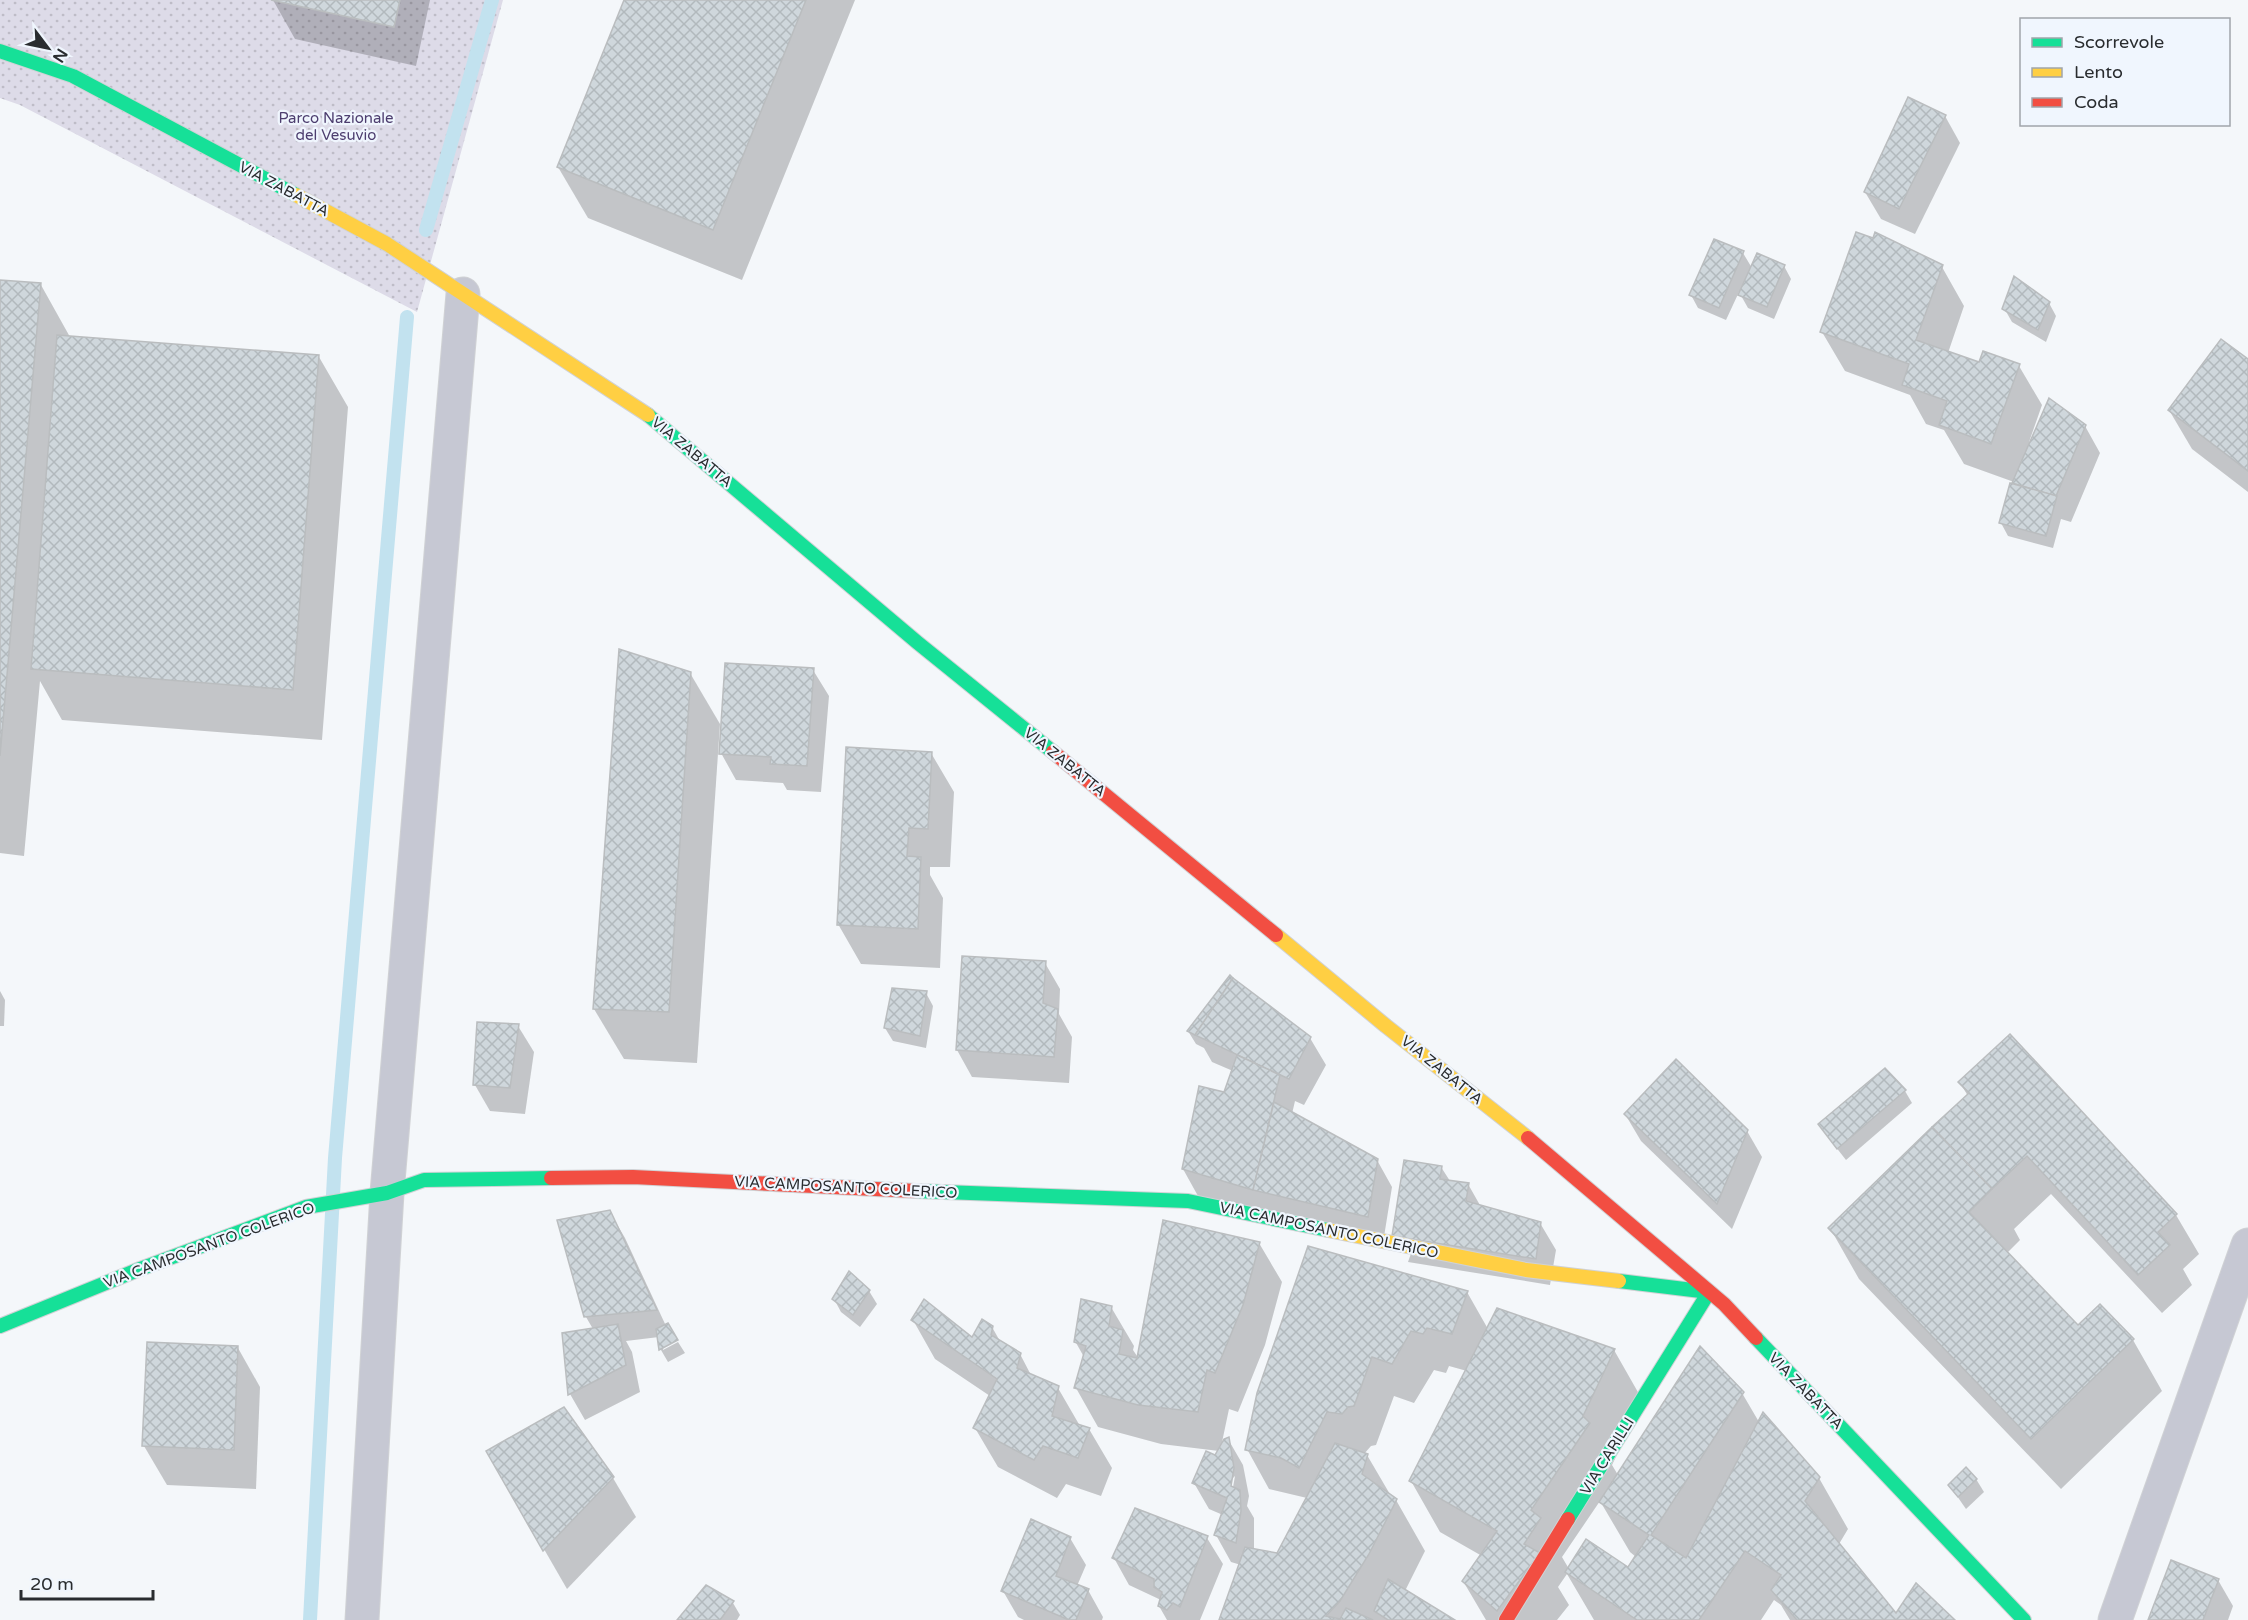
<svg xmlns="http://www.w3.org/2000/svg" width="2248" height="1620" viewBox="0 0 2248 1620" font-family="'Varela Round',sans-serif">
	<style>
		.park { fill: url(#park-dots) }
		.shadow { fill: #0003; fill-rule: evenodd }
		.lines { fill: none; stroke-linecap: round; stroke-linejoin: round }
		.stream { stroke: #c2e2ef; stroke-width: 14 }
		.building { fill: url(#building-cross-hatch); stroke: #babdbf; stroke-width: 1.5 }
		.street-casing { stroke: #d0d2d5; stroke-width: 35 }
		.fast-casing { stroke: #d0d2d5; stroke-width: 16 }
		.slow-casing { stroke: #d0d2d5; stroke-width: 16 }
		.jam-casing { stroke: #d0d2d5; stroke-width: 16 }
		.street { stroke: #c6c8d3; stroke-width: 33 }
		.fast { stroke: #16e098; stroke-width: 14 }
		.slow { stroke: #ffcf43; stroke-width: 14 }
		.jam { stroke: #f24e42; stroke-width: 14 }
		.labels { text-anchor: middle; stroke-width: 4.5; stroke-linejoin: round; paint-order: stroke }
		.park-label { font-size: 15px; fill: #4d3e6f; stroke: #f0f6fe }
		.street-label { font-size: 15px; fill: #292c2f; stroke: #f0f6fe }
	</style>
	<defs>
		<pattern id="park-dots" width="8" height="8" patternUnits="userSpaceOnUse" patternTransform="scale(1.5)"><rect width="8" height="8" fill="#dddbe8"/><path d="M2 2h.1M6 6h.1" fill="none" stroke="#bebcc7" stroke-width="1.8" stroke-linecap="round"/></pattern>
		<pattern id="building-cross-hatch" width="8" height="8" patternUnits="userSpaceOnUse" patternTransform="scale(1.5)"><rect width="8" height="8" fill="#cfd7dc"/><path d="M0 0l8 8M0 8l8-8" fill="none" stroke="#b2b9bd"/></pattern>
	</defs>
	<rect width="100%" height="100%" fill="#f4f7fa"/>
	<!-- park -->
	<path class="park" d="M0 0H503L417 312 20 105 0 98Z"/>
	<!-- shadow -->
	<g class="shadow">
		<path d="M273 0H430L416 66 295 39Z"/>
		<path d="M626 0H855L742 280 588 218 558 167Z"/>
		<path d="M1945 116 1960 143 1915 234 1881 219 1865 192Z"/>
		<path d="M1743 253 1752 268 1784 266 1791 279 1774 319 1748 308 1739 292 1726 320 1698 308 1691 295Z"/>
		<path d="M1942 267 1964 306 1948 353 1980 364 2019 366 2042 405 2029 442 2085 426 2100 453 2071 522 2061 519 2053 548 2008 536 2001 523 2015 486 2014 482 1964 464 1944 430 1926 424 1910 395 1845 371 1822 332Z"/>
		<path d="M0 281 41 285 70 337 319 357 348 407 322 740 62 720 40 681 24 856 0 853Z"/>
		<path d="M2049 303 2056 316 2046 342 2012 322 2004 308Z"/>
		<path d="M2248 361V492L2192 449 2169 410Z"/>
		<path d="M813 670 829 696 821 792 787 790 783 783 736 780 721 753Z"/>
		<path d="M690 673 720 724 697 1063 624 1059 594 1009Z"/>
		<path d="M931 753 954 792 950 867H930V875L943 898 940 968 861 964 838 924Z"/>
		<path d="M1045 963 1060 989 1059 1014 1072 1037 1069 1083 972 1077 957 1050Z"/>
		<path d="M1230 978 1310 1038 1326 1065 1304 1105 1295 1101 1292 1114 1377 1160 1392 1187 1383 1243 1198 1196 1183 1169 1225 1094 1233 1071 1212 1062 1204 1048 1196 1044 1188 1031Z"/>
		<path d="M0 991 5 1000 4 1026H0Z"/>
		<path d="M926 993 933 1006 926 1048 893 1041 885 1028Z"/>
		<path d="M518 1026 534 1052 525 1114 490 1111 475 1085Z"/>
		<path d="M1960 1083 2176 1215 2199 1254 2183 1269 2192 1285 2162 1313 2051 1194 2014 1229 2020 1240 2007 1253 2078 1328 2133 1340 2162 1391 2061 1489 1859 1279 1830 1228 1968 1096Z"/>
		<path d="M1905 1091 1912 1103 1846 1160 1828 1137Z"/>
		<path d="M1625 1114 1747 1131 1762 1157 1732 1229 1641 1141Z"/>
		<path d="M1441 1167 1450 1181 1468 1184 1481 1207 1540 1223 1556 1250 1550 1285 1408 1262Z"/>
		<path d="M609 1211 625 1238 666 1326 663 1350 678 1342 685 1353 668 1362 661 1350 659 1337 626 1341 632 1352 640 1392 585 1420 570 1394 593 1329 586 1317Z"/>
		<path d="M1259 1243 1282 1282 1265 1345 1238 1412 1229 1409 1221 1447 1228 1439 1243 1465 1249 1496 1247 1506 1254 1518V1550L1278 1554 1307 1498 1269 1489 1247 1449 1258 1394 1467 1292 1488 1329 1614 1350 1643 1401 1612 1465 1618 1475 1742 1393 1759 1422 1819 1478 1848 1529 1839 1544 1896 1615 1953 1620H1790L1781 1605 1774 1600 1761 1620H1594L1567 1574 1558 1587 1569 1605 1557 1620H1486L1463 1581 1482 1556 1440 1532 1411 1481 1467 1371 1449 1366 1446 1373 1434 1370 1414 1403 1394 1396 1376 1445 1371 1446 1364 1454 1367 1455 1391 1496 1396 1500 1425 1551 1405 1591 1452 1620H1220L1241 1565 1231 1562 1216 1535 1223 1515 1209 1509 1194 1483 1219 1451 1161 1444 1098 1427 1076 1388 1084 1357 1075 1341 1111 1307 1134 1346 1133 1350 1139 1359ZM1235 1476 1232 1493H1229L1231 1480ZM1600 1501 1630 1552 1636 1557 1629 1569H1569L1562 1557Z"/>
		<path d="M850 1274 869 1291 877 1304 860 1327 841 1312 834 1299Z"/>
		<path d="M913 1320 973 1339 992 1327 1001 1343 1020 1354 1032 1377 1058 1388 1080 1426 1089 1429 1112 1468 1101 1496 1066 1484 1057 1498 998 1467 975 1428 990 1396 935 1359Z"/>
		<path d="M238 1348 260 1387 256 1489 167 1485 144 1446Z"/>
		<path d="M563 1409 613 1478 636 1517 567 1589 488 1452Z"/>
		<path d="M1976 1479 1984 1492 1966 1509 1950 1486Z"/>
		<path d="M1070 1538 1086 1565 1077 1586 1088 1590 1103 1617 1102 1620H1024L1018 1617 1003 1591Z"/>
		<path d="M1207 1538 1223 1564 1200 1620H1167L1159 1606 1161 1600 1129 1585 1114 1558Z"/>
		<path d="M2218 1580 2233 1606 2228 1620H2150Z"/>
		<path d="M706 1587 733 1603 740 1615 737 1620H679Z"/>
	</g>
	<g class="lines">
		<!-- stream -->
		<g class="stream">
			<path d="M426 230 492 0"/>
			<path d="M310 1620 335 1158 407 317"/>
		</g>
	</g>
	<!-- building -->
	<g class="building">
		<path d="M271 0H400L394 27Z"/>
		<path d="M624 0H806L713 230 557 167Z"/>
		<path d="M1908 97 1946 115 1899 209 1864 192Z"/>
		<path d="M1856 232 1873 238 1875 232 1943 265 1916 340 1979 362 1983 351 2020 364 1991 444 1939 425 1947 401 1902 385 1909 364 1820 332Z"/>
		<path d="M1714 239 1744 251 1719 308 1689 295Z"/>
		<path d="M1757 253 1785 265 1767 307 1738 295Z"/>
		<path d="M2014 276 2050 302 2038 330 2002 309Z"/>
		<path d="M0 280 41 283 0 756Z"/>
		<path d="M57 335 319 355 293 690 31 669Z"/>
		<path d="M2221 339 2248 359V471L2168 410Z"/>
		<path d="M2049 398 2086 425 2056 496 2012 483Z"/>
		<path d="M2010 483 2057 496 2046 536 1999 523Z"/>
		<path d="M619 649 691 672 669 1012 593 1009Z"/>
		<path d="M725 663 814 668 807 766 770 764 771 757 719 754Z"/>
		<path d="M846 747 932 752 928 829 909 828 907 856 921 857 918 929 837 925Z"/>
		<path d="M962 956 1046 961 1043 1003 1058 1009 1054 1057 956 1050Z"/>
		<path d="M1230 975 1233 978 1195 1035 1187 1031Z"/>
		<path d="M1233 978 1311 1037 1289 1079 1195 1035Z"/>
		<path d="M892 988 927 991 920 1036 884 1028Z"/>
		<path d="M477 1022 519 1024 510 1088 473 1085Z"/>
		<path d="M2010 1034 2177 1214 2158 1232 2170 1245 2138 1275 2027 1156 1992 1189 1932 1127 1969 1093 1958 1082Z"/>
		<path d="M1237 1055 1280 1075 1253 1190 1182 1169 1199 1086 1224 1092Z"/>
		<path d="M1676 1059 1748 1130 1717 1204 1624 1114Z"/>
		<path d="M1885 1068 1906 1090 1837 1149 1818 1124Z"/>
		<path d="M1274 1102 1378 1159 1368 1217 1253 1190Z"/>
		<path d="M1932 1127 1992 1189 1969 1212 2078 1325 2100 1304 2134 1339 2031 1439 1828 1228Z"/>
		<path d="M1404 1160 1442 1166 1440 1179 1469 1183 1466 1201 1541 1222 1536 1259 1392 1236Z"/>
		<path d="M610 1210 657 1310 584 1317 557 1220Z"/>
		<path d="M1163 1220 1260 1242 1243 1305 1215 1373 1207 1370 1198 1412 1138 1405 1074 1388 1086 1346 1074 1342 1081 1299 1112 1306 1109 1326 1123 1330 1119 1354 1137 1358Z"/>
		<path d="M1308 1246 1468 1291 1452 1334 1427 1328 1423 1334 1411 1331 1392 1364 1372 1357 1354 1406 1348 1407 1342 1414 1327 1412 1299 1468 1281 1458 1245 1450 1257 1393Z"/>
		<path d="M849 1271 870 1290 853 1315 832 1299Z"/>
		<path d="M924 1299 972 1337 982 1319 993 1326 991 1335 1021 1353 1017 1368 1059 1386 1052 1416 1090 1428 1078 1458 1043 1446 1034 1460 973 1428 997 1379 911 1320Z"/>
		<path d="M1497 1308 1615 1349 1583 1416 1590 1423 1531 1510 1541 1518 1524 1544 1540 1553 1497 1611 1462 1581 1497 1531 1409 1481Z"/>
		<path d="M668 1323 678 1340 659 1350 656 1329Z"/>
		<path d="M618 1324 626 1365 568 1395 562 1333Z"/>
		<path d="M147 1342 238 1346 234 1450 142 1446Z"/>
		<path d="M1700 1346 1744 1392 1651 1535 1686 1558 1763 1412 1820 1477 1805 1501 1896 1613 1916 1583 1955 1620H1797L1771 1590 1781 1575 1745 1551 1699 1620H1637L1565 1572 1586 1539 1628 1567 1649 1535 1599 1502Z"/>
		<path d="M564 1407 614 1477 543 1551 486 1451Z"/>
		<path d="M1229 1437 1234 1468 1231 1486 1240 1490 1241 1511 1236 1543 1214 1535 1227 1498 1192 1483 1206 1451 1215 1455 1224 1439Z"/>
		<path d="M1335 1443 1368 1454 1362 1474 1397 1499 1369 1554 1340 1601 1326 1616 1340 1619 1346 1608 1373 1620H1219L1245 1547 1277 1553Z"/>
		<path d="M1966 1467 1977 1479 1958 1497 1948 1485Z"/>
		<path d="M1135 1508 1208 1536 1180 1607 1173 1603 1167 1610 1158 1606 1162 1592 1154 1587V1579L1112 1558Z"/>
		<path d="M1031 1519 1071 1537 1056 1576 1089 1589 1076 1620H1069L1001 1591Z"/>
		<path d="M2171 1560 2219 1579 2203 1620H2148Z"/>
		<path d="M1388 1579 1455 1620H1388L1374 1611Z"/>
		<path d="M706 1585 734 1601 720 1620H677Z"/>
	</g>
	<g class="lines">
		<defs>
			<g id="street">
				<path d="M362 1620 387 1193 463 294"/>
				<path d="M2115 1620 2248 1245"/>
			</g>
			<g id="fast">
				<path d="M0 51 73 76 296 195"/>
				<path d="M648 415 918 643 1053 752"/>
				<path d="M916 1191 1188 1201 1328 1230"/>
				<path d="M0 1326 140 1269 306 1207 387 1193 424 1180 551 1178"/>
				<path d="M1756 1338 2024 1620"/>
				<path d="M1568 1519 1709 1292 1619 1281"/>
			</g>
			<g id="slow">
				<path d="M296 195 387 244 648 415"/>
				<path d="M1276 935 1386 1026 1528 1138"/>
				<path d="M1328 1230 1526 1270 1619 1281"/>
			</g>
			<g id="jam">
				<path d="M1053 752 1276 935"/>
				<path d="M1528 1138 1724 1304 1756 1338"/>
				<path d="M551 1178 633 1177 916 1191"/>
				<path d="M1506 1620 1568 1519"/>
			</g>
		</defs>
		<!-- street casing -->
		<use href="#street" class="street-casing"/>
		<!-- fast casing -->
		<use href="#fast" class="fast-casing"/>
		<!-- slow casing -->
		<use href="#slow" class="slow-casing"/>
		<!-- jam casing -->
		<use href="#jam" class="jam-casing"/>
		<!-- street -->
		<use href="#street" class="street"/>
		<!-- fast -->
		<use href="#fast" class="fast"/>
		<!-- slow -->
		<use href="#slow" class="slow"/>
		<!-- jam -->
		<use href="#jam" class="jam"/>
	</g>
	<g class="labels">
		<!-- park labels -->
		<g class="park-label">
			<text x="336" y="123">Parco Nazionale<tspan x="336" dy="17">del Vesuvio</tspan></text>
		</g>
		<!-- street labels -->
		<g class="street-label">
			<text transform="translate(284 189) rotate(28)" y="5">VIA ZABATTA</text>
			<text transform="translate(692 452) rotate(40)" y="5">VIA ZABATTA</text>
			<text transform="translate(1065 762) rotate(39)" y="5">VIA ZABATTA</text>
			<text transform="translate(1442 1070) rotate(39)" y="5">VIA ZABATTA</text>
			<text transform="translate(846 1187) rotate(3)" y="5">VIA CAMPOSANTO COLERICO</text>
			<text transform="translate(1329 1230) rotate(12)" y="5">VIA CAMPOSANTO COLERICO</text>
			<text transform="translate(209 1245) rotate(-20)" y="5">VIA CAMPOSANTO COLERICO</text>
			<text transform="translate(1806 1391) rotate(46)" y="5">VIA ZABATTA</text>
			<text transform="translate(1607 1456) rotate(-58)" y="5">VIA CARILLI</text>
		</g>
	</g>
	<!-- legend -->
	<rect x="2020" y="18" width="210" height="108" fill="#f0f6fe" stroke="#a0a5ab" stroke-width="1.5"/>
	<rect x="2032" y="38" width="30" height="9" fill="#16e098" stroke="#a0a5ab" stroke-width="1.5"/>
	<text x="2074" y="48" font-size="18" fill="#292c2f">Scorrevole</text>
	<rect x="2032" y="68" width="30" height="9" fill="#ffcf43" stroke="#a0a5ab" stroke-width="1.5"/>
	<text x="2074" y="78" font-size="18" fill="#292c2f">Lento</text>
	<rect x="2032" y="98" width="30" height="9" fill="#f24e42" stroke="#a0a5ab" stroke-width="1.5"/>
	<text x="2074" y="108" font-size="18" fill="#292c2f">Coda</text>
	<!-- north arrow -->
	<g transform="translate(48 48) rotate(122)" stroke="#f0f6fe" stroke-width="4.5" paint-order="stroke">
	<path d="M0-4.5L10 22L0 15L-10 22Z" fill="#292c2f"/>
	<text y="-9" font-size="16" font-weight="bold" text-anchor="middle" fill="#292c2f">N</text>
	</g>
	<!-- scale -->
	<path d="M21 1590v9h132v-9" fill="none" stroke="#292c2f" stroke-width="3"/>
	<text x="30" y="1590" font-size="18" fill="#292c2f" stroke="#f0f6fe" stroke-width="4.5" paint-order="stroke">20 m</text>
</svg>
